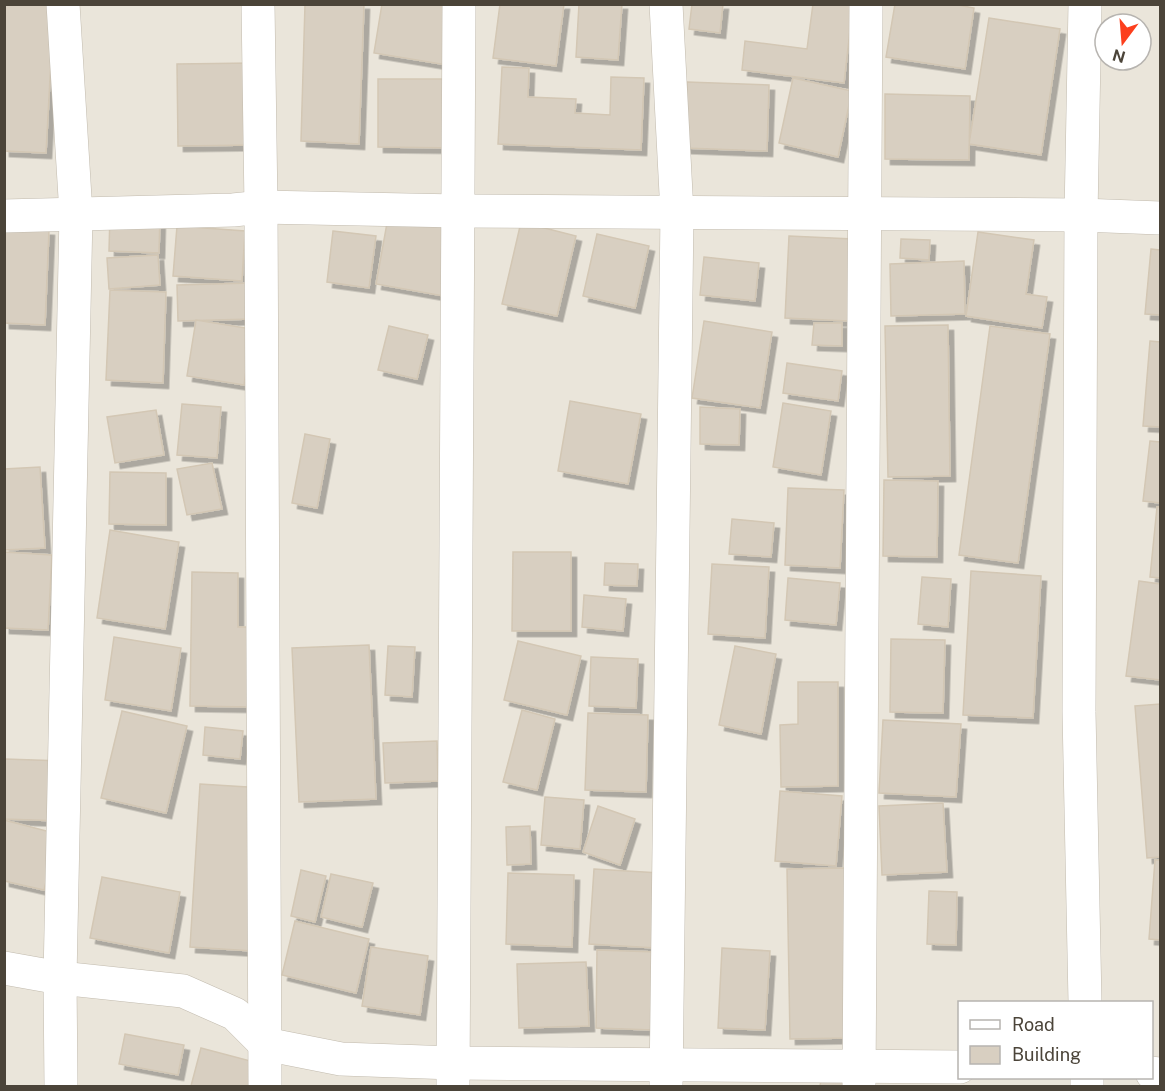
<svg xmlns="http://www.w3.org/2000/svg" width="1165" height="1091" viewBox="0 0 1165 1091" font-family="'Public Sans',sans-serif">
	<style>
		.residential { fill: #eae5da; fill-rule: evenodd }
		.building { fill: #d8cfc1; stroke: #d3c7b4; stroke-width: 1.5; filter: url(#shadow) }
		.lines { fill: none; stroke-linecap: round; stroke-linejoin: round }
		.minor-casing { stroke: #c2bbae; stroke-width: 34 }
		.tertiary-casing { stroke: #c2bbae; stroke-width: 34 }
		.minor { stroke: #fff; stroke-width: 33 }
		.tertiary { stroke: #fff; stroke-width: 33 }
	</style>
	<defs>
		<filter id="shadow"><feDropShadow dx="5.5" dy="5.5" stdDeviation="0" flood-color="#0004"/></filter>
	</defs>
	<rect width="100%" height="100%" fill="#f6f3ec"/>
	<!-- residential -->
	<path class="residential" d="M5 5H1160V1086H5ZM1105 24H1141V60H1105ZM960 1002H1152V1078H960Z"/>
	<!-- building -->
	<g class="building">
		<path d="M4 4H54L46 153 4 151Z"/>
		<path d="M305 4H364L359 144 301 141Z"/>
		<path d="M382 4H452L447 65 374 53Z"/>
		<path d="M500 4H564L556 66 493 58Z"/>
		<path d="M579 4H622L618 60 576 57Z"/>
		<path d="M692 4H723L720 33 689 29Z"/>
		<path d="M813 4H853L844 83 742 70 745 41 807 49Z"/>
		<path d="M895 4H953L974 8 965 69 886 57Z"/>
		<path d="M989 18 1060 29 1041 155 969 144Z"/>
		<path d="M252 63 254 145 178 146 177 64Z"/>
		<path d="M502 67 529 68 528 97 576 99 575 113 610 115 611 77 644 78 641 150 498 144Z"/>
		<path d="M793 78 852 91 838 157 779 143Z"/>
		<path d="M378 79H460L459 148 378 147Z"/>
		<path d="M687 82 769 85 767 151 685 148Z"/>
		<path d="M885 94 970 96 969 160 885 159Z"/>
		<path d="M389 212 467 226 455 298 376 284Z"/>
		<path d="M110 214 160 215 159 253 109 251Z"/>
		<path d="M521 222 576 236 557 316 502 304Z"/>
		<path d="M177 226 245 231 242 281 173 276Z"/>
		<path d="M4 228 49 230 45 325 4 323Z"/>
		<path d="M333 231 376 236 369 288 327 282Z"/>
		<path d="M978 232 1034 240 1026 294 1047 297 1042 328 966 316Z"/>
		<path d="M597 234 649 246 635 308 583 296Z"/>
		<path d="M789 236 853 239 848 321 785 318Z"/>
		<path d="M901 239 930 240 929 260 900 258Z"/>
		<path d="M1151 249 1160 250V315L1145 314Z"/>
		<path d="M158 255 160 285 109 289 107 258Z"/>
		<path d="M704 257 759 263 755 301 700 295Z"/>
		<path d="M964 261 965 314 891 316 890 264Z"/>
		<path d="M251 283 252 319 178 321 177 285Z"/>
		<path d="M110 290 166 292 163 383 106 380Z"/>
		<path d="M196 320 252 329 244 385 187 376Z"/>
		<path d="M704 321 772 332 760 408 692 398Z"/>
		<path d="M814 323H842V346L812 345Z"/>
		<path d="M948 325 950 476 888 477 885 326Z"/>
		<path d="M389 326 428 335 417 379 378 370Z"/>
		<path d="M990 326 1050 334 1018 563 959 555Z"/>
		<path d="M1150 341 1160 342V427L1143 426Z"/>
		<path d="M787 363 842 371 838 401 783 393Z"/>
		<path d="M570 401 641 414 628 484 558 471Z"/>
		<path d="M783 403 831 411 821 475 773 467Z"/>
		<path d="M182 404 221 407 217 458 177 455Z"/>
		<path d="M700 407 740 409 739 445 700 444Z"/>
		<path d="M156 410 164 455 115 463 107 417Z"/>
		<path d="M305 434 330 439 317 508 292 503Z"/>
		<path d="M1150 441 1160 442V503L1143 501Z"/>
		<path d="M212 463 222 509 187 515 177 469Z"/>
		<path d="M40 467 45 548 4 550V469Z"/>
		<path d="M110 472 166 473V525L109 524Z"/>
		<path d="M884 480 938 481 937 557 883 556Z"/>
		<path d="M788 488 844 490 840 568 785 565Z"/>
		<path d="M1157 507H1160V578L1150 577Z"/>
		<path d="M732 519 774 523 771 557 729 554Z"/>
		<path d="M110 530 179 542 165 629 97 618Z"/>
		<path d="M4 552 52 555 48 630 4 628Z"/>
		<path d="M513 552H571V631H512Z"/>
		<path d="M605 563 638 564 637 586 604 585Z"/>
		<path d="M712 564 769 567 765 638 708 634Z"/>
		<path d="M971 571 1041 576 1033 718 963 715Z"/>
		<path d="M192 572 238 573V627H252V707L190 706Z"/>
		<path d="M922 577 951 579 948 627 918 624Z"/>
		<path d="M788 578 840 583 836 625 785 620Z"/>
		<path d="M1139 581 1160 584V680L1126 676Z"/>
		<path d="M584 595 626 599 623 631 582 627Z"/>
		<path d="M114 637 181 648 171 711 105 700Z"/>
		<path d="M891 639 945 640 943 713 890 712Z"/>
		<path d="M518 641 581 656 567 715 504 700Z"/>
		<path d="M369 645 376 799 299 802 292 648Z"/>
		<path d="M388 646 415 647 412 697 385 695Z"/>
		<path d="M735 646 776 654 761 734 719 725Z"/>
		<path d="M591 657 638 659 636 708 589 706Z"/>
		<path d="M798 682H838V786L781 787 780 725 798 724Z"/>
		<path d="M1160 704V857L1147 858 1135 706Z"/>
		<path d="M522 710 555 719 537 790 503 782Z"/>
		<path d="M122 711 187 726 166 813 101 798Z"/>
		<path d="M588 713 648 715 646 792 585 790Z"/>
		<path d="M883 720 961 724 956 797 879 793Z"/>
		<path d="M205 727 243 731 240 759 203 755Z"/>
		<path d="M437 741 438 781 385 783 383 743Z"/>
		<path d="M5 759 63 761 62 821 4 819Z"/>
		<path d="M200 784 263 788 253 951 190 947Z"/>
		<path d="M780 791 842 796 836 866 775 861Z"/>
		<path d="M545 797 584 800 580 849 541 845Z"/>
		<path d="M943 803 947 872 882 875 879 806Z"/>
		<path d="M598 806 635 819 620 865 583 852Z"/>
		<path d="M4 820 58 834 44 890 4 881Z"/>
		<path d="M530 826 531 864 507 865 506 827Z"/>
		<path d="M1155 860H1160V940L1149 939Z"/>
		<path d="M845 868 848 1038 790 1039 787 869Z"/>
		<path d="M594 869 660 873 656 948 589 944Z"/>
		<path d="M301 870 326 876 315 922 291 916Z"/>
		<path d="M508 873 574 875 572 947 506 944Z"/>
		<path d="M331 874 373 883 362 927 321 917Z"/>
		<path d="M102 877 180 892 169 953 90 938Z"/>
		<path d="M929 891 957 892 956 945 927 944Z"/>
		<path d="M295 921 369 939 356 993 282 975Z"/>
		<path d="M371 947 428 956 420 1015 362 1006Z"/>
		<path d="M722 948 770 951 765 1030 718 1028Z"/>
		<path d="M597 950 656 952 654 1030 596 1028Z"/>
		<path d="M586 962 589 1026 519 1028 517 964Z"/>
		<path d="M125 1034 184 1045 178 1075 119 1064Z"/>
		<path d="M201 1048 269 1066 264 1086H191Z"/>
		<path d="M821 1080 857 1084V1086H820Z"/>
	</g>
	<g class="lines">
		<defs>
			<g id="minor">
				<path d="M258 4 261 207 265 1086"/>
				<path d="M4 216 233 210 261 207 458 211 1081 215 1160 218"/>
				<path d="M4 968 60 978 183 991 235 1014 265 1044 341 1059 453 1063 960 1067"/>
				<path d="M1152 1073 1160 1074"/>
				<path d="M61 1086 60 978 76 214 63 4"/>
				<path d="M453 1086 459 4"/>
				<path d="M666 1086 677 213 666 4"/>
				<path d="M859 1086 866 4"/>
			</g>
			<g id="tertiary">
				<path d="M1085 4 1081 215 1079 712 1085 1002"/>
				<path d="M1087 1078V1086"/>
			</g>
		</defs>
		<!-- minor casing -->
		<use href="#minor" class="minor-casing"/>
		<!-- tertiary casing -->
		<use href="#tertiary" class="tertiary-casing"/>
		<!-- minor -->
		<use href="#minor" class="minor"/>
		<!-- tertiary -->
		<use href="#tertiary" class="tertiary"/>
	</g>
	<!-- border -->
	<rect width="1165" height="1091" fill="none" stroke="#4b4439" stroke-width="12"/>
	<!-- legend -->
	<rect x="958" y="1001" width="195" height="78" fill="#ffffff" stroke="#b7b4b0" stroke-width="1.5"/>
	<rect x="970" y="1020" width="30" height="9" fill="#ffffff" stroke="#b7b4b0" stroke-width="1.5"/>
	<text x="1012" y="1031" font-size="18" fill="#4b4439">Road</text>
	<rect x="970" y="1046" width="30" height="18" fill="#d8cfc1" stroke="#b7b4b0" stroke-width="1.5"/>
	<text x="1012" y="1061" font-size="18" fill="#4b4439">Building</text>
	<!-- north arrow -->
	<g transform="translate(1123 42) rotate(196)"><circle r="28" fill="#ffffff" stroke="#b7b4b0" stroke-width="1.5"/>
	<path d="M0-4.5L10 22L0 15L-10 22Z" fill="#fc3f1d"/>
	<text y="-9" font-size="16" font-weight="bold" text-anchor="middle" fill="#4b4439">N</text>
	</g>
</svg>
